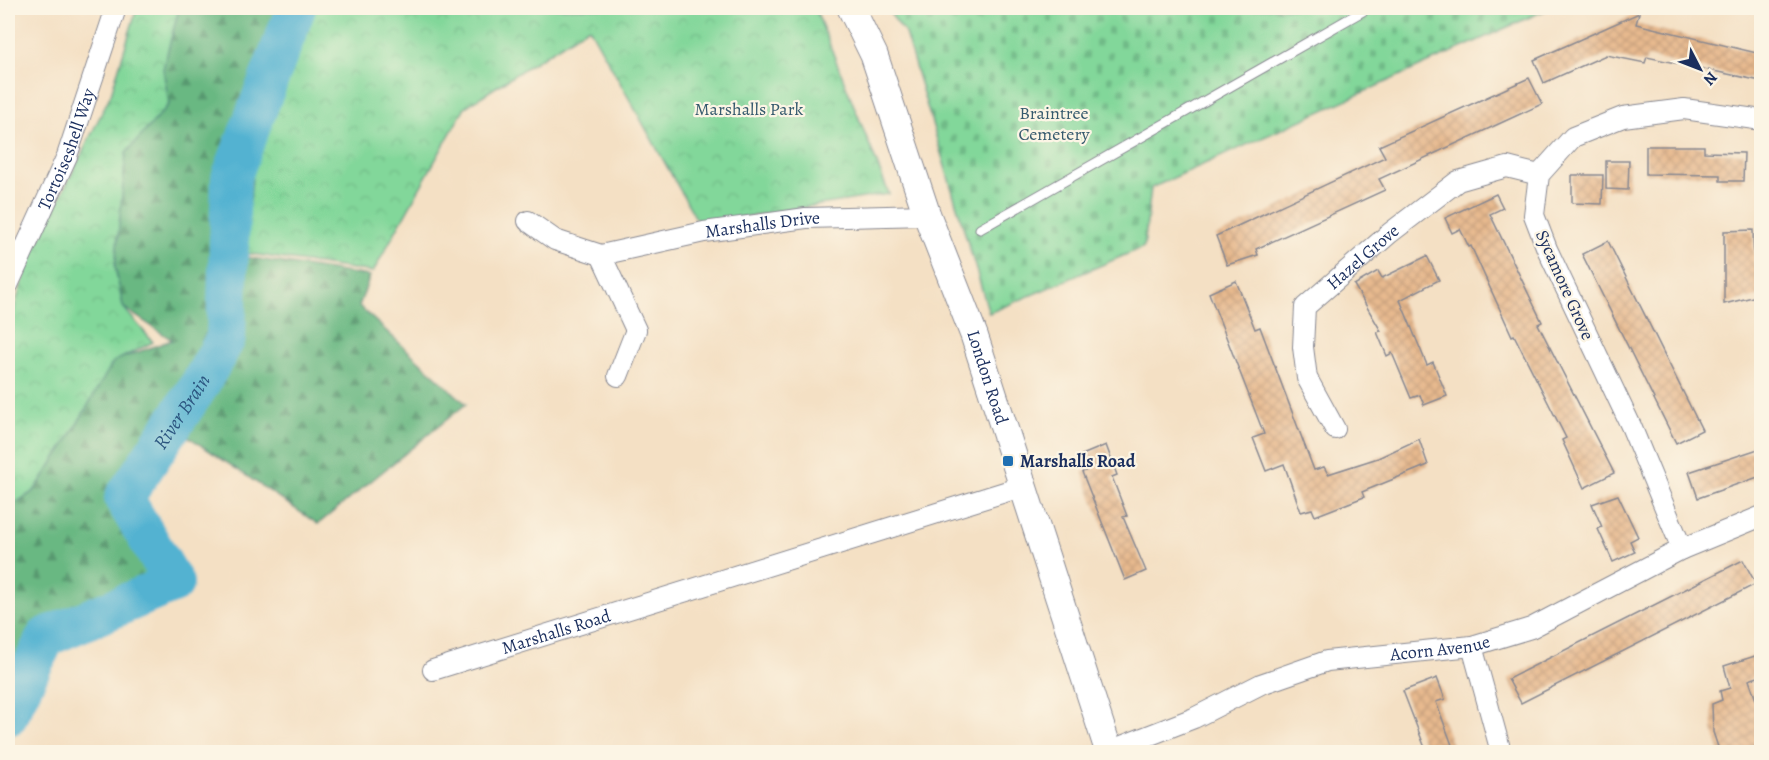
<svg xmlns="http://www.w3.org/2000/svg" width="1769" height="760" viewBox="0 0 1769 760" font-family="Alegreya,serif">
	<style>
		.forest { fill: url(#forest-firs); stroke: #427470; stroke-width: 1.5 }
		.cemetery { fill: url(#cemetery-stones); stroke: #4e837c; stroke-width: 1.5 }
		.park { fill: url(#park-crowns); stroke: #4e837c; stroke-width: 1.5 }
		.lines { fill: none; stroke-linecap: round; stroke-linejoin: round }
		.river { stroke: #52b2d1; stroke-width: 40 }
		.building { fill: url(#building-cross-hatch) }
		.lane-casing { stroke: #888891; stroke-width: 11 }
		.street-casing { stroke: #888891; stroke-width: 22 }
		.secondary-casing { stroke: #888891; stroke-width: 29 }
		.lane { stroke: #fff; stroke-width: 9 }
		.street { stroke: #fff; stroke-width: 20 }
		.secondary { stroke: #fff; stroke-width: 27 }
		.poi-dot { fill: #1f6fb2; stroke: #fcf5e5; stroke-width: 2 }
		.labels { text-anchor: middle; stroke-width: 4.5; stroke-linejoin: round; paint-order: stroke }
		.park-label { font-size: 18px; fill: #35596d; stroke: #fcf5e5 }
		.street-label { font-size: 18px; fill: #1b2f5e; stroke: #fcf5e5 }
		.poi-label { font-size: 18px; font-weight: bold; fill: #1b2f5e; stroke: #fcf5e5; text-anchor: start }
		.water-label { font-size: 20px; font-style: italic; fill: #2c5680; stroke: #fcf5e5 }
	</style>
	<defs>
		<pattern id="forest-firs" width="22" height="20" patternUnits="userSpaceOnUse" patternTransform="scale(1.5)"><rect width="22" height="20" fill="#69b882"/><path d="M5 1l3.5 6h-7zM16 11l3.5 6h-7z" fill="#56966e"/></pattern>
		<pattern id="cemetery-stones" width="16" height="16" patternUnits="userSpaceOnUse" patternTransform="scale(1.5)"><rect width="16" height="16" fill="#82d79a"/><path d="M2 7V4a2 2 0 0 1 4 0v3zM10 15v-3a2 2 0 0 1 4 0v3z" fill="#70b987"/></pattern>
		<pattern id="park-crowns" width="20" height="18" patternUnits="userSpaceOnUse" patternTransform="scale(1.5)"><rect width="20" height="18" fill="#82d79a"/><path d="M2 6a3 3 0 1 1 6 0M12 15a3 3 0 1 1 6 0" fill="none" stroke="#70b987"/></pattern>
		<pattern id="building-cross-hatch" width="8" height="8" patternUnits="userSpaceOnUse" patternTransform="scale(1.5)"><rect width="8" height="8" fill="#e7b98e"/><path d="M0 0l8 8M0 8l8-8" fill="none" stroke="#c69f7d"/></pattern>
	</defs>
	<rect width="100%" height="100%" fill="#fcf5e5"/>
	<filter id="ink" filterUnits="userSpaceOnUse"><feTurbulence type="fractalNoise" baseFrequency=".0167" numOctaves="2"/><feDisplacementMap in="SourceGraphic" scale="12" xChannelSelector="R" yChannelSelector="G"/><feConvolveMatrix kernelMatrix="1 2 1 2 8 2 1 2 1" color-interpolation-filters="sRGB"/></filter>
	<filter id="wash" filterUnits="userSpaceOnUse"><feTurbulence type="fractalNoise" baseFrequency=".008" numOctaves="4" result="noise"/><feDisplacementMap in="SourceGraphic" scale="24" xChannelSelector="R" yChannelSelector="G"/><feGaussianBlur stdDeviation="1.35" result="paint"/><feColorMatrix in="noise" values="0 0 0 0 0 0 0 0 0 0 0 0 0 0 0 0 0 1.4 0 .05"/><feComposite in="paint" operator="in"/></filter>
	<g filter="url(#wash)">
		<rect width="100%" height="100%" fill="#f4e0c4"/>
		<!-- forest -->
		<path class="forest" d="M179 8H283L222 179 219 258 245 257 370 276 359 306 466 404 318 524 168 423 119 500 165 579 40 634 8 701V508L34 491 69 438 113 361 172 340 123 307 115 267 126 153 169 104 163 69Z"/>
		<!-- cemetery -->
		<path class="cemetery" d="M886 8H1550L1151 188 1144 247 989 313 905 33Z"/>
		<!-- park -->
		<g class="park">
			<path d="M137 8H179L163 69 169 104 126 153 115 267 123 307 153 342 113 362 69 438 34 491 8 508V328L29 261 111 94Z"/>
			<path d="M314 8H815L889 194 699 224 589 27 465 107 373 272 245 253 253 168Z"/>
		</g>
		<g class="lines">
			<!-- river -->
			<path class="river" id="s1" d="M8 716 46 637 174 583 124 498 200 384 226 338 231 178 296 8"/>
		</g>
		<g id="blocks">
			<!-- building -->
			<g class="building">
				<path d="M1639 13 1636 24 1761 54V81L1647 57 1645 63 1606 55 1544 83 1534 60Z"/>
				<path d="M1529 78 1542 104 1379 179 1385 190 1256 249 1258 255 1227 265 1216 236 1385 157 1379 146Z"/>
				<path d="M1646 146H1704V152L1744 153 1743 181H1720V175L1646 174Z"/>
				<path d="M1606 161H1629L1628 190 1606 189Z"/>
				<path d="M1572 175H1603L1602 204 1572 203Z"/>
				<path d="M1496 194 1503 208 1490 214 1542 322 1538 324 1614 473 1584 488 1562 440 1566 438 1514 335 1512 336 1471 246 1469 247 1460 229 1452 233 1445 218Z"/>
				<path d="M1753 230 1754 264 1761 265V295L1724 304V231Z"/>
				<path d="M1608 241 1702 430 1676 443 1582 254Z"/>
				<path d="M1427 256 1439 280 1400 300 1427 365 1433 362 1447 396 1424 405 1420 395 1411 398 1392 353 1387 356 1377 332 1381 331 1354 285 1378 271 1382 278Z"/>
				<path d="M1236 281 1255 329 1260 327 1314 470 1324 467 1328 474 1378 458 1419 439 1428 465 1362 492 1364 497 1315 516 1312 509 1301 512 1284 464 1266 471 1253 438 1264 434 1209 293Z"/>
				<path d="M1106 445 1117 475 1112 477 1127 516 1123 517 1146 571 1125 580 1082 472 1087 470 1082 455Z"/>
				<path d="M1761 448V476L1698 498 1689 472Z"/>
				<path d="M1618 495 1638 537 1630 541 1635 552 1613 562 1598 529 1602 527 1592 504Z"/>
				<path d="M1743 560 1756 584 1521 703 1508 679Z"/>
				<path d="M1761 654V676L1749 680 1761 714V745L1739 753H1720L1713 732 1712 704 1722 700 1720 691 1730 688 1724 666Z"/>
				<path d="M1437 678 1445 699 1436 702 1455 753H1427L1403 691Z"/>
			</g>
		</g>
	</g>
	<g filter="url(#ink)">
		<use href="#blocks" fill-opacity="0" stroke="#888891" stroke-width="1.5"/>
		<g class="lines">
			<defs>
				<path id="lane" d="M980 229 1368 8"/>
				<g id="street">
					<path id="s2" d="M528 221 555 240 601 255 704 232 806 218 927 215"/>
					<path d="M601 255 636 330 618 376"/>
					<path id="s3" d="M8 285 67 156 116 8"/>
					<path id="s4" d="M1335 429 1307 378 1303 347 1305 307 1390 233 1458 181 1507 167 1539 175"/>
					<path d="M1682 549 1631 426 1547 249 1534 215 1539 175 1573 137 1623 117 1684 109 1762 120"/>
					<path d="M1472 646 1501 752"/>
					<path id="s5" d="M433 670 1024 486"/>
					<path id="s6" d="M1109 751 1194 718 1261 684 1327 661 1472 646 1531 628 1682 549 1762 516"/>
				</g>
				<g id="secondary">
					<path id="s7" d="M851 8 874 55 927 215 974 335 1109 752"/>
				</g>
			</defs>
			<!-- lane casing -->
			<use href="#lane" class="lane-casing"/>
			<!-- street casing -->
			<use href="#street" class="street-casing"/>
			<!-- secondary casing -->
			<use href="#secondary" class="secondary-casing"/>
			<!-- lane -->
			<use href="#lane" class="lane"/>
			<!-- street -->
			<use href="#street" class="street"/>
			<!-- secondary -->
			<use href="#secondary" class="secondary"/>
		</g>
	</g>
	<!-- markers -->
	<rect class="poi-dot" x="1002" y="455" width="12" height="12" rx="3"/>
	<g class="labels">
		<!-- park labels -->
		<g class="park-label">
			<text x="749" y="115">Marshalls Park</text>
			<text x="1054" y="119">Braintree<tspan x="1054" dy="21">Cemetery</tspan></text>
		</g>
		<!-- street labels -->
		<g class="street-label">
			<text dy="6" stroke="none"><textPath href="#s3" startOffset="148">Tortoiseshell Way</textPath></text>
			<text dy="6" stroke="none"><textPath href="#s2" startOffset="246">Marshalls Drive</textPath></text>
			<text dy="6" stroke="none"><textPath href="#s4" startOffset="206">Hazel Grove</textPath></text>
			<text transform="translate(1565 285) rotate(66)" y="6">Sycamore Grove</text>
			<text dy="6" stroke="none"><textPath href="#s7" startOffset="394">London Road</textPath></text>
			<text dy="6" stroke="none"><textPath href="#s5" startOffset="129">Marshalls Road</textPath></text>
			<text dy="6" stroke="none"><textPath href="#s6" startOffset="350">Acorn Avenue</textPath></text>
		</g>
		<!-- poi labels -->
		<g class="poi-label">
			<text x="1020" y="467">Marshalls Road</text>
		</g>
		<!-- water labels -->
		<g class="water-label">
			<text dy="7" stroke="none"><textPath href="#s1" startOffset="429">River Brain</textPath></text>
		</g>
	</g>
	<!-- margin -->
	<rect width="1769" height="760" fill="none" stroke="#fcf5e5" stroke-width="30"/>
	<!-- north arrow -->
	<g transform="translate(1700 69) rotate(132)" stroke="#fcf5e5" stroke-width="4.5" paint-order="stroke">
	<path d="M0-4.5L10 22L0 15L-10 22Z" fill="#1b2f5e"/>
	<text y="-9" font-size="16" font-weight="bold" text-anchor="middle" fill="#1b2f5e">N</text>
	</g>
</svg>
